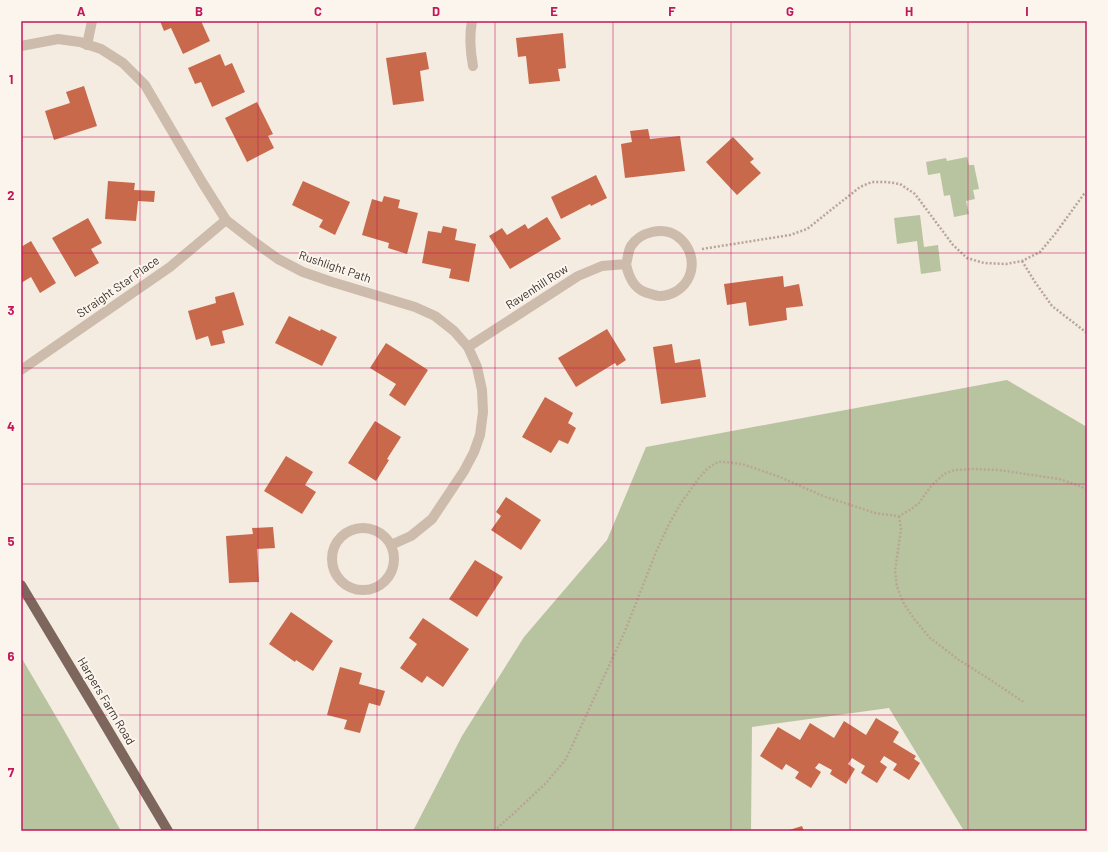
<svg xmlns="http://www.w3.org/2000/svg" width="1108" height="852" viewBox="0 0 1108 852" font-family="Barlow,sans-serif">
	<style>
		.green { fill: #b8c4a0 }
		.building { fill: #c8694b }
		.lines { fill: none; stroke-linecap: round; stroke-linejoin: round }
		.path { stroke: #b9a596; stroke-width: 2.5; stroke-dasharray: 2 2; stroke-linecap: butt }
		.minor { stroke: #cdbbac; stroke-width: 10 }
		.major { stroke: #7d675c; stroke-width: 10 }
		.grid { fill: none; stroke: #c2185b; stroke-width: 1; stroke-opacity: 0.55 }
		.labels { text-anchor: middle; stroke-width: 4; stroke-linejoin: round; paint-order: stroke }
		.street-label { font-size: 12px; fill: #3b302b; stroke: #fbf5ee }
		.neatline { fill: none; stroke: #c2185b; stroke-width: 1.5 }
		.grid-label { font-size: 13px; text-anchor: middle; font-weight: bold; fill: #c2185b }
	</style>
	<rect width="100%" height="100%" fill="#f4ebe1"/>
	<!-- green -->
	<g class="green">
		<path d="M967 157 969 165H974L979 189 973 190 975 199 966 201 969 214 954 217 950 195 944 196 940 173 928 175 926 162 946 158 947 161Z"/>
		<path d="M920 215 924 247 938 245 941 271 921 274 917 241 897 244 894 218Z"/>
		<path d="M1007 380 1087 427V831H964L889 708 752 727 751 831H413L462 736 524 637 607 540 646 447Z"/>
		<path d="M21 657 61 725 121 831H21Z"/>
	</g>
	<!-- building -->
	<g class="building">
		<path d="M160 21H201L210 41 183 54 171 28 164 31Z"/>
		<path d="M563 33 566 68 558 69 560 81 529 84 526 56 518 57 516 38Z"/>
		<path d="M426 52 429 69 420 71 424 101 393 105 386 58Z"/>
		<path d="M220 54 225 66 232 63 245 92 212 107 201 82 195 84 188 68Z"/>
		<path d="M84 86 97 126 54 140 45 111 70 103 66 92Z"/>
		<path d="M257 102 273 134 268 136 274 148 247 162 225 118Z"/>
		<path d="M648 129 650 139 680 136 685 171 625 178 621 144 632 142 630 131Z"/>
		<path d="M733 137 754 159 750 162 761 173 737 195 706 162Z"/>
		<path d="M596 175 607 198 591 206 590 204 561 219 551 197Z"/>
		<path d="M108 181 135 183 134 190 155 191 154 202 138 201 136 221 105 219Z"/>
		<path d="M303 181 350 202 335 235 319 227 323 220 292 205Z"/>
		<path d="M384 196 400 200 398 208 418 213 407 254 388 248 389 243 362 235 372 199 382 202Z"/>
		<path d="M547 217 561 239 510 269 489 236 502 228 507 235 525 224 528 229Z"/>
		<path d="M88 218 102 243 91 249 99 263 75 277 52 238Z"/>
		<path d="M443 226 457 229 455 240 476 244 469 282 449 278 451 269 422 263 428 231 441 233Z"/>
		<path d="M31 241 56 283 40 293 31 277 21 283V247Z"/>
		<path d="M783 276 784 287 799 284 803 306 786 308 787 320 749 326 746 302 727 305 724 284Z"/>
		<path d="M234 292 244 325 222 331 225 343 211 346 208 336 196 340 188 311 216 303 215 297Z"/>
		<path d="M289 316 320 331 321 329 337 337 322 366 275 343Z"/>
		<path d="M607 329 626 360 617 366 615 363 576 387 558 358Z"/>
		<path d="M386 343 428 370 405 406 389 395 396 384 370 368Z"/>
		<path d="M672 344 675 363 700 359 706 397 661 404 653 347Z"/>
		<path d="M545 397 573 413 568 423 576 428 568 444 559 440 551 453 522 437Z"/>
		<path d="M375 421 401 437 387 459 389 460 376 481 348 463Z"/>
		<path d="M286 456 313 472 305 485 316 492 302 514 264 491Z"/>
		<path d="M506 497 541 520 521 550 491 530 501 516 496 512Z"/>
		<path d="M273 527 275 548 257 549 259 582 229 583 226 536 253 534 252 528Z"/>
		<path d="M475 560 503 577 477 617 449 599Z"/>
		<path d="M291 612 333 641 313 671 296 660 295 662 269 644Z"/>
		<path d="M423 618 469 649 443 687 427 676 422 683 400 668 417 644 409 638Z"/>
		<path d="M340 667 362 673 359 684 385 691 380 706 369 703 360 733 344 729 347 720 327 715Z"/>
		<path d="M876 718 899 732 893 742 916 756 914 759 920 763 909 780 893 770 897 764 884 756 880 762 887 767 877 783 861 773 865 766 852 758 848 764 855 769 846 784 830 774 832 770 819 763 815 768 821 772 811 788 795 778 799 772 786 764 782 770 760 756 778 727 800 740 810 723 834 738 844 721 866 735Z"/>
		<path d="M802 826 804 831H786Z"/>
	</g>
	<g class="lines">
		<!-- path -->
		<g class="path">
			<path d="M702 249 790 235 807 229 860 187 872 182H887L900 184 915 194 953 245 967 258 984 263 1006 264 1022 261 1040 252 1055 234 1084 194 1087 192"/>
			<path d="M1022 261 1035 282 1052 306 1087 333"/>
			<path d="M899 516 901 529 895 571 897 587 904 604 915 620 930 638 959 660 986 677 1025 703"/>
			<path d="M494 831 513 814 546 783 566 759 625 631 656 552 668 526 681 503 699 478 708 468 718 462H726L742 464 780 477 823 496 875 513 890 515 899 516 910 510 919 503 931 486 944 474 954 470 974 469 999 470 1059 479 1080 486 1087 490"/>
		</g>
		<!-- minor -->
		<g class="minor">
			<path d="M472 21C469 37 470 50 473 66"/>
			<path d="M87 45 92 21"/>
			<path d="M21 46 58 39 80 42 101 49 123 63 145 85 202 182 226 220 253 241 278 259 303 272 332 282 415 307 435 316 454 331 468 347 477 367 482 390 483 412 480 435 474 452 464 471 432 519 411 536 391 545"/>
			<path d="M468 347 578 276 602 266 626 264C629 279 635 291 651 294 654 295 657 296 660 296 665 296 671 294 675 292 697 279 697 251 677 236 663 226 640 232 631 246 628 251 628 258 626 264"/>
			<path d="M21 370 170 267 226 220"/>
			<circle cx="363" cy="559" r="31"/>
		</g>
		<!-- major -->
		<path class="major" d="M21 585 98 713 168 831"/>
	</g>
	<!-- grid -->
	<path class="grid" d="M140 21V831M258 21V831M377 21V831M495 21V831M613 21V831M731 21V831M850 21V831M968 21V831M21 137H1087M21 253H1087M21 368H1087M21 484H1087M21 599H1087M21 715H1087"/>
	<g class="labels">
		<!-- street labels -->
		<g class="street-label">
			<text transform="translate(335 267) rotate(19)" y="4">Rushlight Path</text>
			<text transform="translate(118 287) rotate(-35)" y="4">Straight Star Place</text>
			<text transform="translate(537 287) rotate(-33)" y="4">Ravenhill Row</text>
			<text transform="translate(106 701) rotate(59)" y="4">Harpers Farm Road</text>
		</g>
	</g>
	<!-- border -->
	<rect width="1108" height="852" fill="none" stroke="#fbf5ee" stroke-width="44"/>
	<rect x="22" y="22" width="1064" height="808" class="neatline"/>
	<g class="grid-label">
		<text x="81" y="16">A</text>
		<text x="199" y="16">B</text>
		<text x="318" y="16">C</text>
		<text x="436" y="16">D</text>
		<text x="554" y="16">E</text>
		<text x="672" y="16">F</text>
		<text x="790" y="16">G</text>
		<text x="909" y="16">H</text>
		<text x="1027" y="16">I</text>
		<text x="11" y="84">1</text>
		<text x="11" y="200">2</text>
		<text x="11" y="315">3</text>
		<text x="11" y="431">4</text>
		<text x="11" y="546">5</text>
		<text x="11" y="661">6</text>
		<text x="11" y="777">7</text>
	</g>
</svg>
